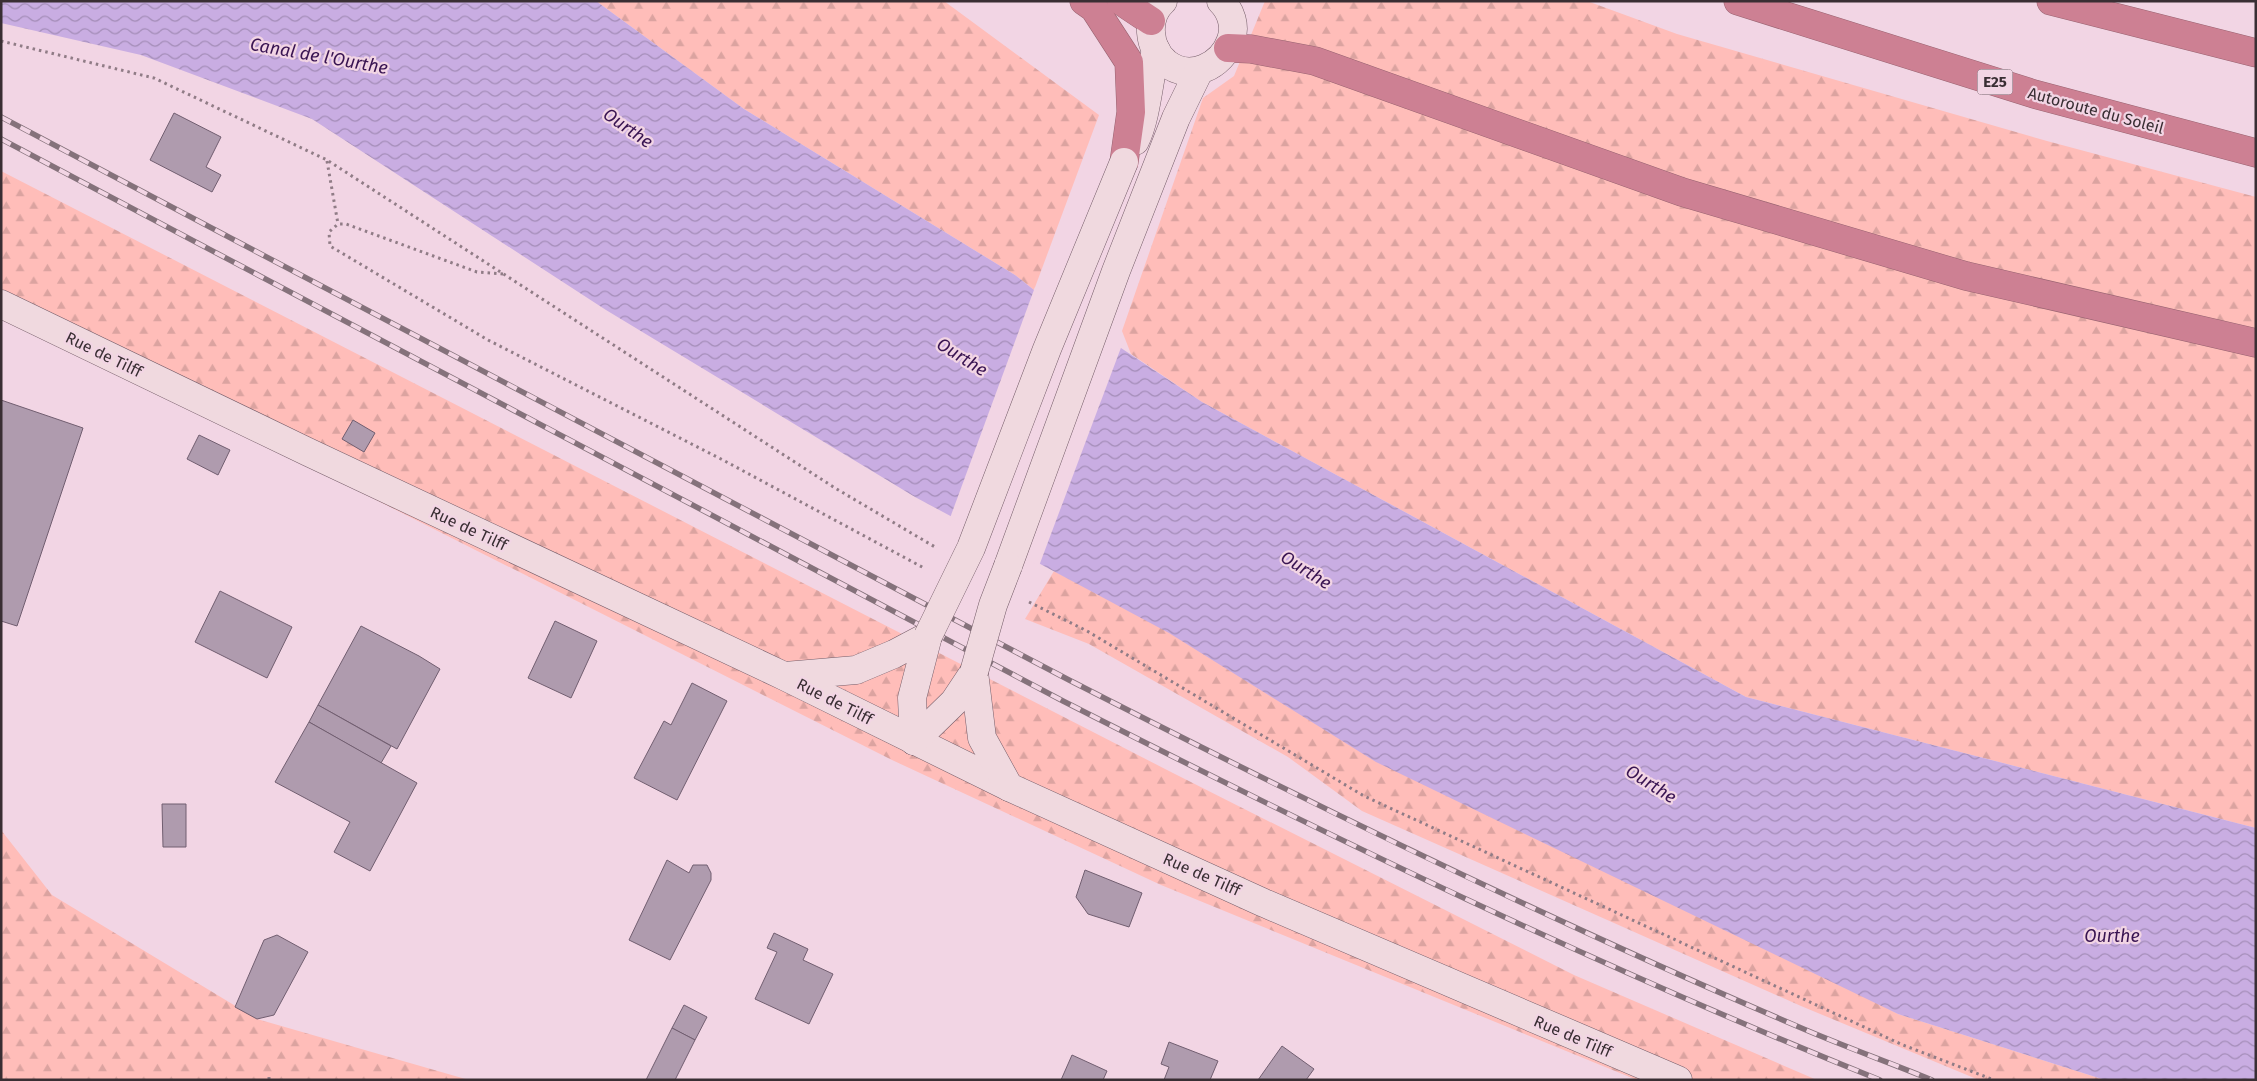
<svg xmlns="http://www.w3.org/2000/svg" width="2257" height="1081" viewBox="0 0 2257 1081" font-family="'Fira Sans',sans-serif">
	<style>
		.forest { fill: url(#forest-firs) }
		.water { fill: url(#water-waves) }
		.pier { fill: #f2d5e4 }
		.building { fill: #af9bae; stroke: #715e70 }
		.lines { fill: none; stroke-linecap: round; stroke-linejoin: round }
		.secondary-casing { stroke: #755d69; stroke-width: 29 }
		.motorway-casing { stroke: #996371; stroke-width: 29 }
		.path { stroke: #907c86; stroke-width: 3; stroke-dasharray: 2.5 4; stroke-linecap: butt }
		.secondary { stroke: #f0d9df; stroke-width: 28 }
		.motorway { stroke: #cd8093; stroke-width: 28 }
		.rail-casing { stroke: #85727b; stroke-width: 5.5 }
		.rail { stroke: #f2d5e4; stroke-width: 4; stroke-dasharray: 11; stroke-linecap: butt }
		.secondary-bridge-casing { stroke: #755d69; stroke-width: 29; stroke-linecap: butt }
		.secondary-bridge { stroke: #f0d9df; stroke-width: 28 }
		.labels { text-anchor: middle; stroke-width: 4.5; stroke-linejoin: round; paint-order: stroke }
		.shield { fill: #f2d5e4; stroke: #706068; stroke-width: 1 }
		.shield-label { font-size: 15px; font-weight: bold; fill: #392e33 }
		.street-label { font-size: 16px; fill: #392e33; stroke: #f2d5e4 }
		.water-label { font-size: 18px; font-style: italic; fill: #391452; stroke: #f2d5e4 }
	</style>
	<defs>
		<pattern id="forest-firs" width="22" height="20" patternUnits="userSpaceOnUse" patternTransform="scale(1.25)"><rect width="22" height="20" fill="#ffbdb9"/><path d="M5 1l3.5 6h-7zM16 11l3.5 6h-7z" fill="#dba3a0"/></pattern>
		<pattern id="water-waves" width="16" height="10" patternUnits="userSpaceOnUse" patternTransform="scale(1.25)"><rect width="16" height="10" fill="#c9ade2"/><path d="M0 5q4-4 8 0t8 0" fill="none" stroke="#a48db8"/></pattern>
	</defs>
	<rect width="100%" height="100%" fill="#f2d5e4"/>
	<!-- forest -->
	<g class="forest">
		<path d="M596 1H944L1099 115 1034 290 1015 275 744 109Z"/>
		<path d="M1265 1H1587L1677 34 2047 141 2256 197V828L1746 697 1202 402 1131 354 1122 331 1203 98 1234 76Z"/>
		<path d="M1 171 1169 771 1574 975 1817 1080H1637L1161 885 892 760 303 463 1 317Z"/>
		<path d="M1054 571 1898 1014 2105 1080H1979L1801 1006 1362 811 1288 757 1089 644 1025 619Z"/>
		<path d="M1 830 52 895 257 1019 469 1080H1Z"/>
	</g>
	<!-- water -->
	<path class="water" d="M1 1H596L744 109 1015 275 1034 290 1202 402 1746 697 2256 828V1080H2105L1898 1014 1376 762 1169 633 915 497 606 310 312 119 141 55 1 23Z"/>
	<!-- pier -->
	<path class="pier" d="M1035 287 1122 345 1039 566 950 518Z"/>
	<!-- building -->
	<g class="building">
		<path d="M174 113 221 137 206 167 221 175 212 192 150 160Z"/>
		<path d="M1 400 83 428 17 626 1 621Z"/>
		<path d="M353 420 375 433 364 452 342 439Z"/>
		<path d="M199 435 230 450 218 475 187 459Z"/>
		<path d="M220 591 292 627 267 678 195 642Z"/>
		<path d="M555 621 597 641 571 698 528 678Z"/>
		<path d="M361 626 419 656 440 669 397 749 318 705Z"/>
		<path d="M692 683 727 701 677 800 634 778 664 721 671 725Z"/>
		<path d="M318 705 391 746 381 763 309 722Z"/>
		<path d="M309 722 417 783 370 871 334 852 350 822 275 782Z"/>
		<path d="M162 804H186V847H163Z"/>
		<path d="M667 860 689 873 693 865H707L711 873V880L670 960 629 940Z"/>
		<path d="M1085 870 1142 893 1129 927 1088 914 1076 897Z"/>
		<path d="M774 933 808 949 803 960 833 974 809 1024 755 999 777 952 767 948Z"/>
		<path d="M277 935 308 952 274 1015 257 1019 235 1007 264 940Z"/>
		<path d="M684 1005 707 1017 695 1040 672 1028Z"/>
		<path d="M672 1028 695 1040 675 1080H646Z"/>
		<path d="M1169 1042 1218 1061 1210 1080H1164L1169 1067 1161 1064Z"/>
		<path d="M1282 1046 1314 1069 1306 1080H1258Z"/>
		<path d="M1072 1055 1107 1071 1103 1080H1061Z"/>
	</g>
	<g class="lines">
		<defs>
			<g id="secondary">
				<path d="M1163 1C1145 17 1148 48 1166 63 1190 82 1222 66 1231 40 1236 26 1231 11 1221 1"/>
				<path d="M1135 141C1147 117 1149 77 1156 50"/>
				<path d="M1 304 308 452 784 676 1009 787 1264 903 1678 1080"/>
				<path d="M1008 566 1116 271 1176 118 1199 71"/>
				<path d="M974 672 982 738 1009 787"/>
				<path d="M785 676 856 670 894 654 928 636"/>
				<path d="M914 741 912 698 928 636"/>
				<path d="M914 741 954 702 974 672"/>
			</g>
			<g id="motorway">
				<path d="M1084 1 1094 8 1129 62 1131 112 1124 162"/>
				<path d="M1121 1 1151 21"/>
				<path d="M1738 1 2034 94 2256 153"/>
				<path d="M2051 1 2256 53"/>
				<path d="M1228 48 1251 49 1315 61 1682 192 1966 276 2256 343"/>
			</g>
		</defs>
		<!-- secondary casing -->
		<use href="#secondary" class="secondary-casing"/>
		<!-- motorway casing -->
		<use href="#motorway" class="motorway-casing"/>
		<!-- path -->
		<g class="path">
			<path d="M1 41 154 78 327 160 835 488 935 547"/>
			<path d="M327 161 338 224"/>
			<path d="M503 274 477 272 346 224H338L329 232 330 246 488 340 721 459 924 568"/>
			<path d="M1029 602 1087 631 1364 796 1903 1045 1994 1080"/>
			<path d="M269 1077V1080"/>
		</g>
		<!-- secondary -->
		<use href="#secondary" class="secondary"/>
		<!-- motorway -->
		<use href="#motorway" class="motorway"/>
		<defs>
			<g id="rail">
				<path d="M1 117 1069 680C1309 803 1551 921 1799 1027 1843 1046 1888 1062 1932 1080"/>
				<path d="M1 139 1063 701C1330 837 1601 968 1880 1080"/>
			</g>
		</defs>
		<!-- rail casing -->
		<use href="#rail" class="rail-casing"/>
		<!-- rail -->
		<use href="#rail" class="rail"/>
		<defs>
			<g id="secondary-bridge">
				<path d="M928 636 971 548 1047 349 1124 162"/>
				<path d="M974 672 993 605 1008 566"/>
			</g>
		</defs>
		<!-- secondary-bridge casing -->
		<use href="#secondary-bridge" class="secondary-bridge-casing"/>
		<!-- secondary-bridge -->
		<use href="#secondary-bridge" class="secondary-bridge"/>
	</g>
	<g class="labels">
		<!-- shield labels -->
		<rect class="shield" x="1977.5" y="69.5" width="35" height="25" rx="4"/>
		<g class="shield-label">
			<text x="1995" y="87">E25</text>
		</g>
		<!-- street labels -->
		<g class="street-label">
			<text transform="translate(2096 110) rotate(15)" y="6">Autoroute du Soleil</text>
			<text transform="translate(104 354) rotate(26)" y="6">Rue de Tilff</text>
			<text transform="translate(469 528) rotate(25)" y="6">Rue de Tilff</text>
			<text transform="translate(835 701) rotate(27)" y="6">Rue de Tilff</text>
			<text transform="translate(1202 874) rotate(24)" y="6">Rue de Tilff</text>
			<text transform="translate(1573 1036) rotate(23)" y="6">Rue de Tilff</text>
		</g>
		<!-- water labels -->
		<g class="water-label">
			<text transform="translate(319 56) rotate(10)" y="6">Canal de l'Ourthe</text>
			<text transform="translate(628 128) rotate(35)" y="6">Ourthe</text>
			<text transform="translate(962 357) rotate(32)" y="6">Ourthe</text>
			<text transform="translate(1306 570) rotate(32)" y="6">Ourthe</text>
			<text transform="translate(1651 784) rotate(32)" y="6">Ourthe</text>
			<text x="2112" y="942">Ourthe</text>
		</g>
	</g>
	<!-- border -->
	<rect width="2257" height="1081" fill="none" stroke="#392e33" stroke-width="5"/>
</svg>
